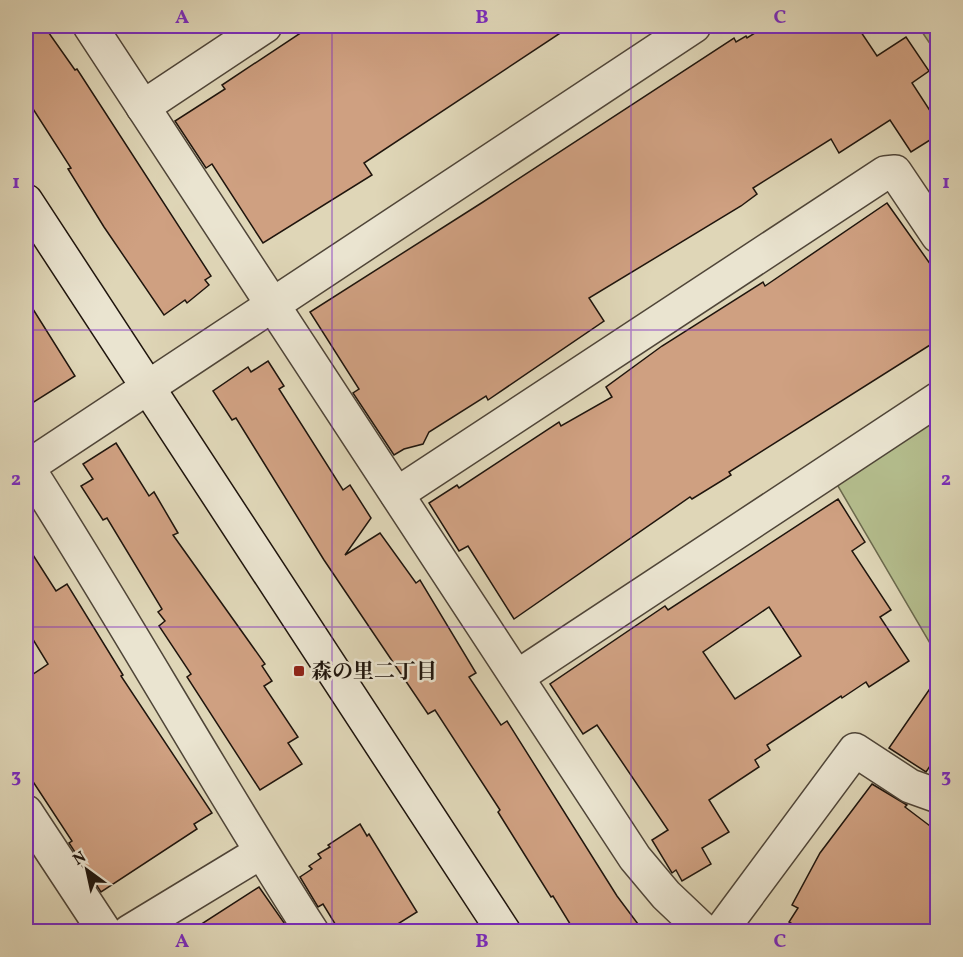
<svg xmlns="http://www.w3.org/2000/svg" width="963" height="957" viewBox="0 0 963 957" font-family="Vollkorn,'Noto Serif JP',serif">
	<style>
		.green { fill: #b4bd8d; stroke: #6a694d; stroke-width: 1.5 }
		.building { fill: #cfa081; stroke: #1f150d; stroke-width: 1.5; fill-rule: evenodd }
		.lines { fill: none; stroke-linecap: round; stroke-linejoin: round }
		.street-casing { stroke: #4f4538; stroke-width: 36 }
		.secondary-casing { stroke: #1f150d; stroke-width: 36 }
		.street { stroke: #eae4d0; stroke-width: 33 }
		.secondary { stroke: #eae4d0; stroke-width: 33 }
		.grid { fill: none; stroke: #7b2cbf; stroke-width: 1.5; stroke-opacity: 0.55 }
		.poi-dot { fill: #8f2418; stroke: #eae4d0; stroke-width: 2 }
		.labels { text-anchor: middle; stroke-width: 5; stroke-linejoin: round; paint-order: stroke }
		.poi-label { font-size: 21px; font-weight: bold; fill: #1f150d; stroke: #eae4d0; text-anchor: start }
		.neatline { fill: none; stroke: #7b2cbf; stroke-width: 2 }
		.grid-label { font-size: 20px; text-anchor: middle; font-weight: bold; fill: #7b2cbf }
	</style>
	<rect width="100%" height="100%" fill="#dfd6b7"/>
	<filter id="stains"><feTurbulence type="fractalNoise" baseFrequency=".00333" numOctaves="4"/><feColorMatrix values="0 0 0 0 .2 0 0 0 0 .09 0 0 0 0 .02 0 0 0 .5 -.17"/></filter>
	<radialGradient id="worn" r=".72"><stop offset=".6" stop-color="#630" stop-opacity="0"/><stop offset="1" stop-color="#630" stop-opacity=".3"/></radialGradient>
	<!-- green -->
	<g class="green">
		<path d="M918 26H937V54Z"/>
		<path d="M937 417V648L931 645 835 481Z"/>
	</g>
	<!-- building -->
	<g class="building">
		<path d="M26 26H44L75 70 77 69 211 276 205 280 209 285 187 303 185 300 164 315 104 227 68 169 71 168 26 98Z"/>
		<path d="M311 26H571L364 163 372 175 263 243 212 164 206 168 175 121 225 89 222 85Z"/>
		<path d="M766 26H857L877 56 906 37 929 71 912 83 938 123V135L911 152 890 120 839 153 831 139 753 188 757 194 741 206 589 298 604 321 488 400 486 396 429 432 423 444 404 449 394 455 353 393 359 389 310 312 483 202 734 38 736 42 746 36 747 38Z"/>
		<path d="M887 203 938 275V340L729 472 731 475 692 499 690 497 514 619 468 546 459 551 429 503 457 485 459 488 559 422 561 426 612 397 606 387 662 346 763 282 765 286Z"/>
		<path d="M26 298 75 376 26 407Z"/>
		<path d="M268 361 284 386 279 389 343 490 350 485 371 518 345 555 380 533 416 583 420 580 476 673 469 677 501 725 507 721 617 896 644 932H575L553 896 551 897 498 812 500 810 435 710 428 714 324 560 236 418 232 420 213 391 248 367 251 372Z"/>
		<path d="M116 443 149 496 154 492 178 533 173 535 265 664 262 666 272 681 264 686 298 737 288 743 302 764 260 790 187 677 191 674 159 626 165 621 158 612 162 609 107 518 103 520 81 486 93 479 83 464Z"/>
		<path d="M838 499 865 542 852 551 891 610 880 617 909 661 869 687 866 682 842 698 841 696 767 745 770 750 755 760 759 767 709 800 729 832 702 848 711 864 682 881 676 870 672 873 652 840 668 830 597 725 583 734 550 684 665 606 668 610ZM769 607 801 656 735 699 703 652Z"/>
		<path d="M26 544 56 591 67 584 123 675 121 676 212 813 194 824 197 829 101 892 69 843 72 841 26 771V679L48 664 26 628Z"/>
		<path d="M938 677V754L926 772 889 748Z"/>
		<path d="M872 784 907 805 905 807 938 832V932H805L789 922 798 908 792 905 820 853Z"/>
		<path d="M360 824 367 836 369 834 417 912 385 932H340L323 904 318 907 300 877 312 869 309 866 321 858 318 854 330 847 328 845Z"/>
		<path d="M259 887 287 927 280 932H189Z"/>
	</g>
	<g class="lines">
		<defs>
			<g id="street">
				<path d="M90 26 635 858 666 895 705 932"/>
				<path d="M143 107 265 26"/>
				<path d="M26 465C124 618 213 778 312 932"/>
				<path d="M26 468 694 26"/>
				<path d="M397 494 885 173 895 172 938 236"/>
				<path d="M517 677 938 399"/>
				<path d="M26 812 105 932"/>
				<path d="M129 932 261 852"/>
				<path d="M720 932 855 750 910 786 938 796"/>
			</g>
			<path id="secondary" d="M26 201 504 932"/>
		</defs>
		<!-- street casing -->
		<use href="#street" class="street-casing"/>
		<!-- secondary casing -->
		<use href="#secondary" class="secondary-casing"/>
		<!-- street -->
		<use href="#street" class="street"/>
		<!-- secondary -->
		<use href="#secondary" class="secondary"/>
	</g>
	<!-- grid -->
	<path class="grid" d="M332 26V932M631 26V932M26 330H938M26 627H938"/>
	<!-- markers -->
	<rect class="poi-dot" x="293" y="665" width="12" height="12" rx="3"/>
	<g class="labels">
		<!-- poi labels -->
		<g class="poi-label">
			<text x="311" y="678">森の里二丁目</text>
		</g>
	</g>
	<!-- margin -->
	<rect width="963" height="957" fill="none" stroke="#dfd6b7" stroke-width="66"/>
	<!-- north arrow -->
	<g transform="translate(87 870) rotate(327)" stroke="#eae4d0" stroke-width="4.5" paint-order="stroke">
	<path d="M0-4.5L10 22L0 15L-10 22Z" fill="#1f150d"/>
	<text y="-9" font-size="16" font-weight="bold" text-anchor="middle" fill="#1f150d">N</text>
	</g>
	<rect x="33" y="33" width="897" height="891" class="neatline"/>
	<g class="grid-label">
		<text x="182" y="23">A</text>
		<text x="482" y="23">B</text>
		<text x="780" y="23">C</text>
		<text x="16" y="188">1</text>
		<text x="946" y="188">1</text>
		<text x="16" y="485">2</text>
		<text x="946" y="485">2</text>
		<text x="16" y="782">3</text>
		<text x="946" y="782">3</text>
		<text x="182" y="947">A</text>
		<text x="482" y="947">B</text>
		<text x="780" y="947">C</text>
	</g>
	<rect width="100%" height="100%" filter="url(#stains)"/>
	<rect width="100%" height="100%" fill="url(#worn)"/>
</svg>
